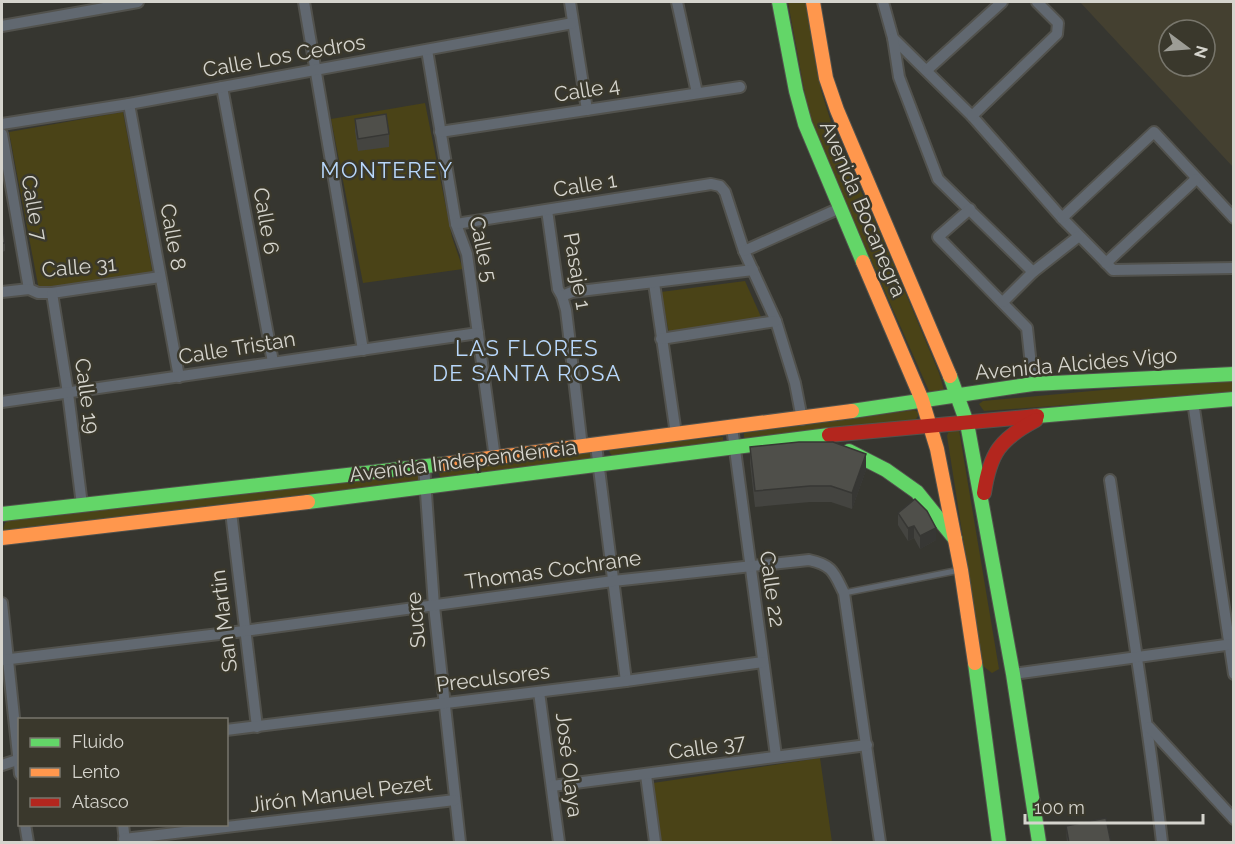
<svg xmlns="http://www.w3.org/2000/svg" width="1235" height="844" viewBox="0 0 1235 844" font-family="Raleway,sans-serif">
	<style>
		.built { fill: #444030; fill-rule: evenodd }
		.green { fill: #4a4317 }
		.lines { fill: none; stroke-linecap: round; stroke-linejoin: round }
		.lane-casing { stroke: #52524d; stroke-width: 8 }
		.street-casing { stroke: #52524d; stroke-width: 14 }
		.fast-casing { stroke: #52524d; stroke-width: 16 }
		.slow-casing { stroke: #52524d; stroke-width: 16 }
		.jam-casing { stroke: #52524d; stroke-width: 16 }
		.lane { stroke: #616870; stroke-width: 5 }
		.street { stroke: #616870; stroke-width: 10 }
		.fast { stroke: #63d668; stroke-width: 14 }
		.slow { stroke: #ff974d; stroke-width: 14 }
		.jam { stroke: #b3261e; stroke-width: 14 }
		.wall { fill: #444440 }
		.shaded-wall { fill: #373734 }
		.building { fill: #4f4f4a; stroke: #373734; stroke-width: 1.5 }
		.labels { text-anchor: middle; stroke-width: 5; stroke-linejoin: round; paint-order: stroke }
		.street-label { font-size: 21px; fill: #d5d4cd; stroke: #3a382c }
		.neighbourhood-label { font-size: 22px; letter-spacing: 1.5px; fill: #b8d7fb; stroke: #3a382c }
	</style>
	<rect width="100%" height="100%" fill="#363630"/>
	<!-- built -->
	<path class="built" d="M1080 2H1233V167ZM1169 30H1205V66H1169Z"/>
	<!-- green -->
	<g class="green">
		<path d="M788 2H806L821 90 835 135 880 232 939 373 944 390 938 394 929 391 810 122Z"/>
		<path d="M425 103 452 237 463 269 363 283 331 119Z"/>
		<path d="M123 112 153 275 39 290 9 132Z"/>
		<path d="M745 281 762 319 669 333 661 292Z"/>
		<path d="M1233 378V393L984 411 979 404 983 401Z"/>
		<path d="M914 410 918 412V416L915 421 747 442 744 437V433Z"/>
		<path d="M949 430H959L999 669 992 673 983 666 947 436Z"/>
		<path d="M723 437V442L613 458 609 451 613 447Z"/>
		<path d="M593 452V459L440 478 439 472Z"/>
		<path d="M420 472 421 483 5 531 3 529 5 523 8 521Z"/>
		<path d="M820 758 832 842H661L653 783Z"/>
	</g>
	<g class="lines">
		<defs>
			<path id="lane" d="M844 593 960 570"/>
			<g id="street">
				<path d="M304 2 363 350"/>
				<path d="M570 2 587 110"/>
				<path d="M677 2 697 93"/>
				<path d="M883 2 893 38 972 116 1062 218 1113 270 1234 268"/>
				<path d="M2 26 138 2"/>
				<path d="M893 38 899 77 938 179 1033 272"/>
				<path d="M427 50 456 224 467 254 495 458"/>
				<path d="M927 70 1002 2"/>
				<path d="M222 87 273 362"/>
				<path d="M129 104 179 377"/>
				<path d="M972 116 1057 34 1058 23 1037 2"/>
				<path d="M2 124 129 104 573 23"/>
				<path d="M440 132 740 87"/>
				<path d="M2 134 29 289"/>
				<path d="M970 209 938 237 1027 328 1033 384"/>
				<path d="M547 210 558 289 562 296 566 310 582 447"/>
				<path d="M1062 218 1154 132 1234 218"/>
				<path d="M456 224 711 184 720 186 725 192 744 251 776 321 795 383 802 419"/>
				<path d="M744 251 840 208"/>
				<path d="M1106 263 1196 179"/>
				<path d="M654 283 676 434"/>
				<path d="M2 292 29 289 38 293H52L160 277"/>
				<path d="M52 293 68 393 82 505"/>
				<path d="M562 296 572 292 753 270"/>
				<path d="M1003 302 1033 272 1079 236"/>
				<path d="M661 339 776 321"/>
				<path d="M2 402 478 333"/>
				<path d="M1193 402 1234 674"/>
				<path d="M732 427 776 756"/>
				<path d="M596 445 626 681"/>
				<path d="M424 465 434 606 460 842"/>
				<path d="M1110 480C1128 601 1148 721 1162 842"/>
				<path d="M231 512 257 727"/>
				<path d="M2 603 20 774"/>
				<path d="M2 660 244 631 613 581 809 560C833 565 834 573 844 593L880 842"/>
				<path d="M1013 674 1233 644"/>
				<path d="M539 692 559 842"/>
				<path d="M1149 727 1234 819"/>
				<path d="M226 730 626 681 763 662"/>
				<path d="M2 765 20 759"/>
				<path d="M646 775 655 842"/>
				<path d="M552 786 867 745"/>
				<path d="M25 824 28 842"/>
				<path d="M123 824 125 842"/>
				<path d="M124 839 455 800"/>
			</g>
			<g id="fast">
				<path d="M779 2 796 91 805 124 863 262"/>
				<path d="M950 376 967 423 1013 674 1039 842"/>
				<path d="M852 411 1033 384 1234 374"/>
				<path d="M1037 416 1234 399"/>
				<path d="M849 451 886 470 917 492 955 539"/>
				<path d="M308 502 829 435"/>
				<path d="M2 514 444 464"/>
				<path d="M975 663 999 842"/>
			</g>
			<g id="slow">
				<path d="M813 2 826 78 837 110 950 376"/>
				<path d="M863 262 922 400 937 449 961 570 975 663"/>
				<path d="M444 464 852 411"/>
				<path d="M2 538 308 502"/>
			</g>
			<g id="jam">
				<path d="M829 435 1037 416"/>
				<path d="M984 493C990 453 1000 439 1036 420"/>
			</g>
		</defs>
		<!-- lane casing -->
		<use href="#lane" class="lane-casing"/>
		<!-- street casing -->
		<use href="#street" class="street-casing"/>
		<!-- fast casing -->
		<use href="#fast" class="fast-casing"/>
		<!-- slow casing -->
		<use href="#slow" class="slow-casing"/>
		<!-- jam casing -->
		<use href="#jam" class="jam-casing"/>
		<!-- lane -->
		<use href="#lane" class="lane"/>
		<!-- street -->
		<use href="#street" class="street"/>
		<!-- fast -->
		<use href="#fast" class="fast"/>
		<!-- slow -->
		<use href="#slow" class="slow"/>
		<!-- jam -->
		<use href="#jam" class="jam"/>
	</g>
	<!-- wall -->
	<g class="wall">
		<path d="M355 119 389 134V147L358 151 355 131Z"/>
		<path d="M2 220 5 243V251L2 252Z"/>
		<path d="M750 447 866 470 852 509 831 502H810L755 507 750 463Z"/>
		<path d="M898 513 936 540 920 549 914 538 908 541 898 525Z"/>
		<path d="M1066 826 1111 843H1067Z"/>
	</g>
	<!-- shaded-wall -->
	<g class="shaded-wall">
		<rect x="2" y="260" width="1" height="9"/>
		<path d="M866 454V470L852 509V493Z"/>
		<path d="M914 526V538L908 541V528Z"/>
		<path d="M936 528V540L920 549V536Z"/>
	</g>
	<!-- building -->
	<g class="building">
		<path d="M386 114 389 134 358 139 355 119Z"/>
		<path d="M2 220 5 243H2Z"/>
		<path d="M799 442H833L866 454 852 493 831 486H810L755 491 750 447Z"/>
		<path d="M915 499 927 511 936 528 920 536 914 526 908 528 898 513Z"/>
		<path d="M1106 818 1111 843H1069L1066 826Z"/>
	</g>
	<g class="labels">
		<!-- street labels -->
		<g class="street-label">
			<text transform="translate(284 56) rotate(-10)" y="7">Calle Los Cedros</text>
			<text transform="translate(587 90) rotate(-9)" y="7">Calle 4</text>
			<text transform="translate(585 185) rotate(-9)" y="7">Calle 1</text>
			<text transform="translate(34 208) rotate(80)" y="7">Calle 7</text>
			<text transform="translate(863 209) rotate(67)" y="7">Avenida Bocanegra</text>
			<text transform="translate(266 221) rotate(80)" y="7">Calle 6</text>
			<text transform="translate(173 237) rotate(80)" y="7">Calle 8</text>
			<text transform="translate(483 249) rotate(78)" y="7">Calle 5</text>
			<text transform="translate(79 267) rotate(-5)" y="7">Calle 31</text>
			<text transform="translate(577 271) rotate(80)" y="7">Pasaje 1</text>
			<text transform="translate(237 348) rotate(-9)" y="7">Calle Tristan</text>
			<text transform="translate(1076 364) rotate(-5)" y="7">Avenida Alcides Vigo</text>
			<text transform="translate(87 396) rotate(82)" y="7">Calle 19</text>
			<text transform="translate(463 461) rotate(-7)" y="7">Avenida Independencia</text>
			<text transform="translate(553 570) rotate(-8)" y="7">Thomas Cochrane</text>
			<text transform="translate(772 589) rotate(82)" y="7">Calle 22</text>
			<text transform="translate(416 620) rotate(-95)" y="7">Sucre</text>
			<text transform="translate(224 621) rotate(-97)" y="7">San Martin</text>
			<text transform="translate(493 678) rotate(-7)" y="7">Preculsores</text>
			<text transform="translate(707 747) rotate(-8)" y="7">Calle 37</text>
			<text transform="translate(569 765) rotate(83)" y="7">José Olaya</text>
			<text transform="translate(341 794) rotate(-7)" y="7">Jirón Manuel Pezet</text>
		</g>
		<!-- neighbourhood labels -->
		<g class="neighbourhood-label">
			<text x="387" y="178">MONTEREY</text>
			<text x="527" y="356">LAS FLORES<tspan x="527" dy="25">DE SANTA ROSA</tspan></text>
		</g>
	</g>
	<!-- border -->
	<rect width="1235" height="844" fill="none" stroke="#d5d4cd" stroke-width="6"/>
	<!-- legend -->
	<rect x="18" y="718" width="210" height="108" fill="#3a382c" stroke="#78766c" stroke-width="1.5"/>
	<rect x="30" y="738" width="30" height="9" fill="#63d668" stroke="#78766c" stroke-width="1.5"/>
	<text x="72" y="748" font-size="18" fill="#d5d4cd">Fluido</text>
	<rect x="30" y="768" width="30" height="9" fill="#ff974d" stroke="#78766c" stroke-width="1.5"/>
	<text x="72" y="778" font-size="18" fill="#d5d4cd">Lento</text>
	<rect x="30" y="798" width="30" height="9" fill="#b3261e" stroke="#78766c" stroke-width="1.5"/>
	<text x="72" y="808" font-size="18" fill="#d5d4cd">Atasco</text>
	<!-- north arrow -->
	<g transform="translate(1187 48) rotate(106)"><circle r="28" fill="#3a382c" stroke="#78766c" stroke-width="1.5"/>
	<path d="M0-4.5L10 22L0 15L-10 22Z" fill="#9d9d96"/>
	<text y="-9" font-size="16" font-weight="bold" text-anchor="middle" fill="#d5d4cd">N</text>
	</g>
	<!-- scale -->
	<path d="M1025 814v9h178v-9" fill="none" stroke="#d5d4cd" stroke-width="3"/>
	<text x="1034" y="814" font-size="18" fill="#d5d4cd" stroke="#3a382c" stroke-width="4.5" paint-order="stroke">100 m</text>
</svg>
